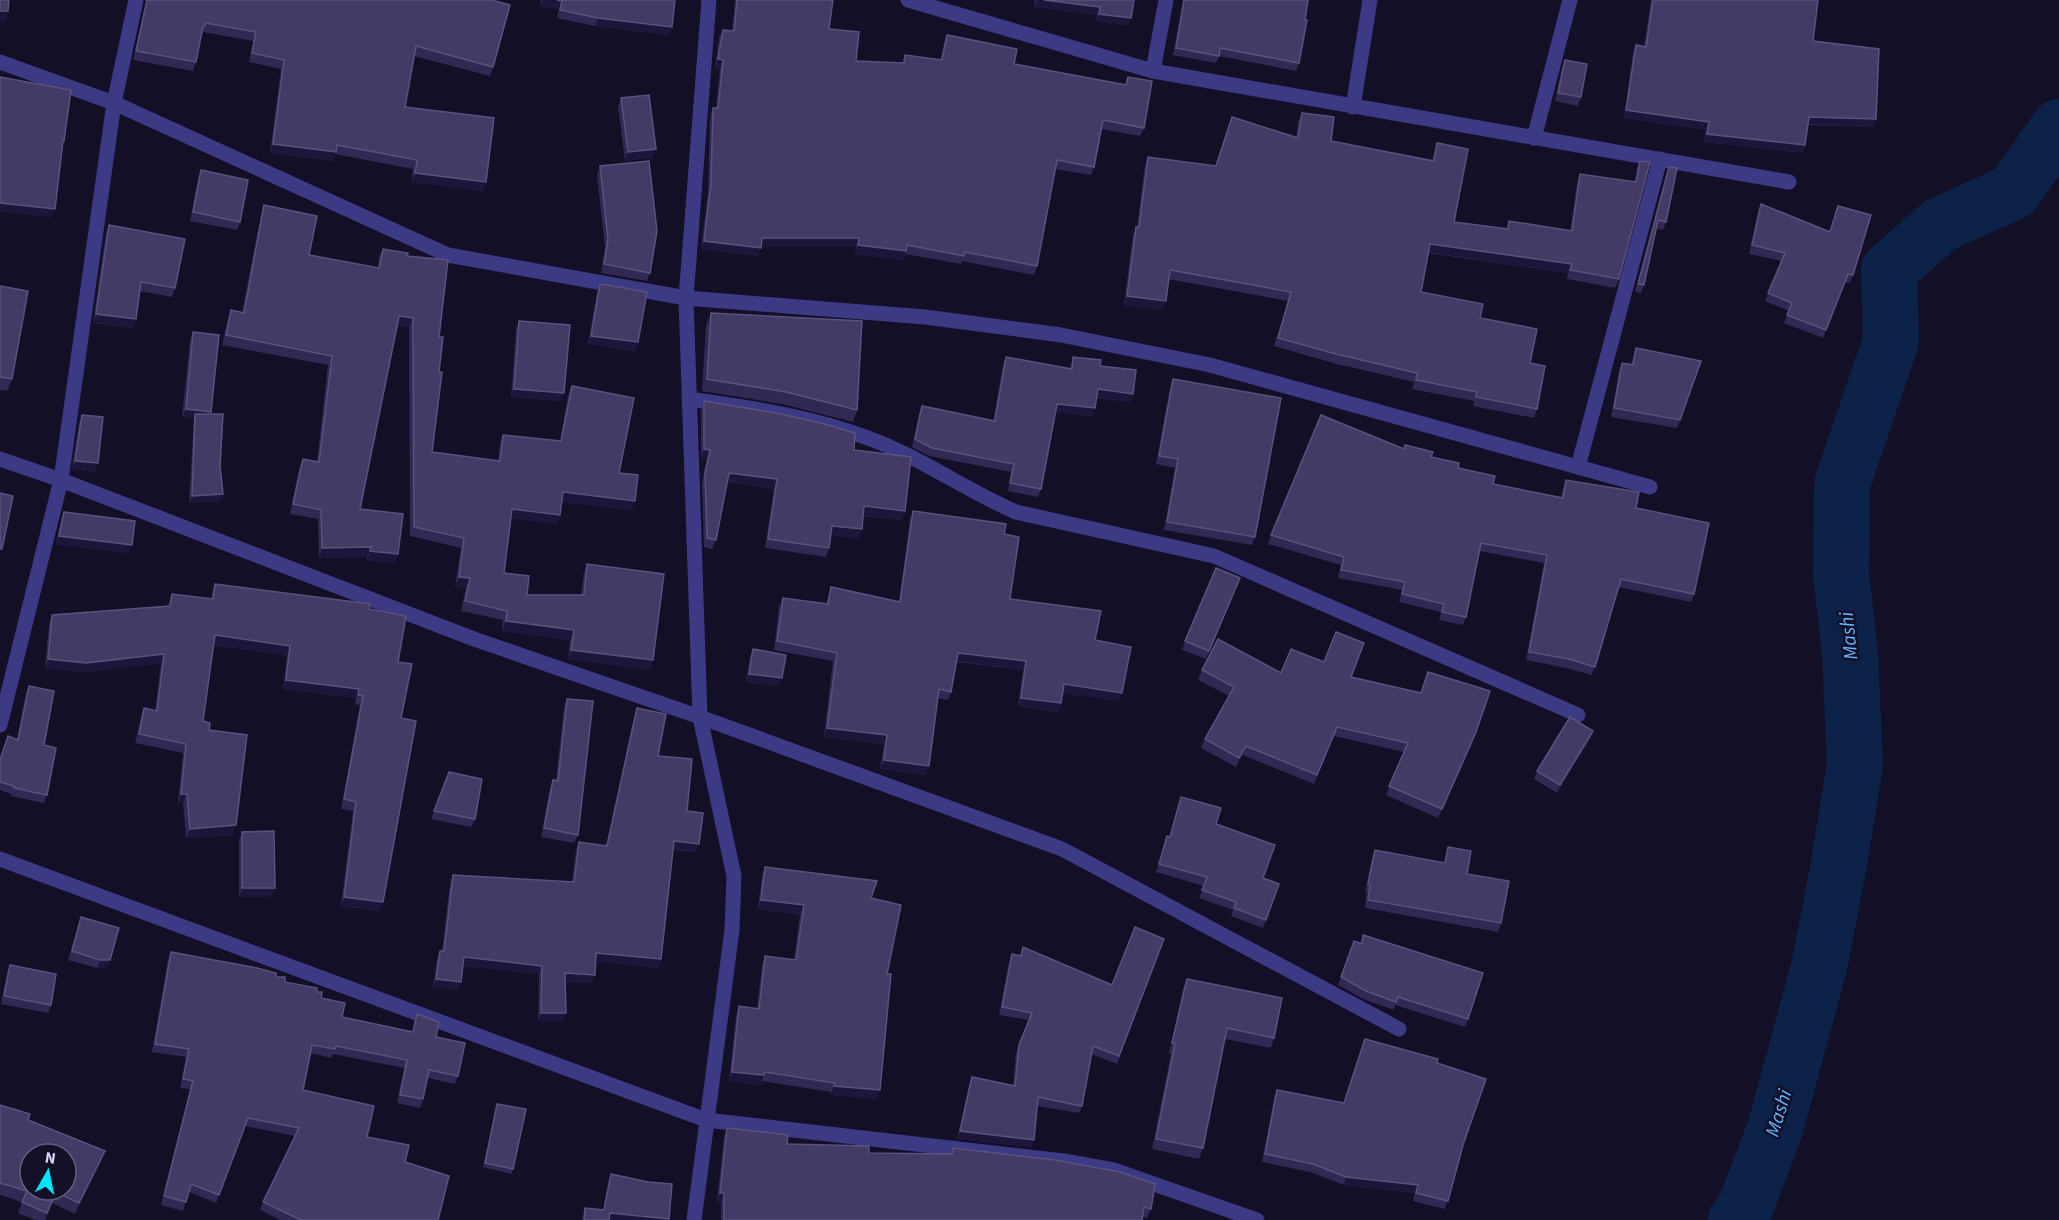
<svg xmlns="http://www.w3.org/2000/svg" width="2059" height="1220" viewBox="0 0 2059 1220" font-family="'Source Sans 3',sans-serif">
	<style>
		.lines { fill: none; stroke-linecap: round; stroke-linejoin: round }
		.river { stroke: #0c2248; stroke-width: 56 }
		.minor { stroke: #3d3a85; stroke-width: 15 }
		.wall { fill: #312854 }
		.shaded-wall { fill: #1d163a }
		.building { fill: #433a66; stroke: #5a527e; stroke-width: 1.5; fill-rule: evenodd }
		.labels { text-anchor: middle; stroke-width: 5; stroke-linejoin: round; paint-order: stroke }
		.water-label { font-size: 20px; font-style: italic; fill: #62b6ff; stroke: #130f26 }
	</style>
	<rect width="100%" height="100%" fill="#130f26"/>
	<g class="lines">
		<!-- river -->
		<path class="river" d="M1736 1220 1745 1208 1775 1129 1819 967 1838 869 1855 765 1850 653 1841 573 1842 484 1891 341 1889 270 1940 225 2013 192 2059 127"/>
		<!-- minor -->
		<g class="minor">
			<path d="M908 0 1153 71 1789 182"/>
			<path d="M0 62 114 103 448 255 686 298 925 317 1061 335 1210 365 1650 487"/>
			<path d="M1153 71 1166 0"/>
			<path d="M1353 107 1370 0"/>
			<path d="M1534 138 1570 0"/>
			<path d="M689 399C751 408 810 416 868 438 920 457 965 490 1016 512L1214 556 1578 715"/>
			<path d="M0 459 61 480 474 639 700 717 1062 849 1399 1029"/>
			<path d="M1578 467 1660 159"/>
			<path d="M0 725 61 480 114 103 136 0"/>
			<path d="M0 859 706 1120 1064 1161 1114 1170 1257 1220"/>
			<path d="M694 1220 732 930 734 876 700 717 686 298 709 0"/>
		</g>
	</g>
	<!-- wall -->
	<g class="wall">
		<path d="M145 0H492L493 67 490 76 414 56 405 107 486 182 483 191 412 182 413 169 335 154 333 161 270 153 281 69 249 62 253 41 203 32 202 35H201L196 62 193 71 133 60 146 2Z"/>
		<path d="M541 0H675L672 27 669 35 595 26 557 18 559 9 540 6Z"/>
		<path d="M735 0H833L829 29 856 61 902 63 905 55 940 60 944 43 947 35 1014 64 1125 84 1128 77 1144 128 1140 136 1101 129 1094 167 1091 175 1055 169 1037 266 1034 275 962 261 961 264 905 254 903 260 855 254 856 247H761L758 256 701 249 708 192 710 116 713 108H716L720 69 715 68 719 38 723 30 732 31Z"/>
		<path d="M1035 0H1134L1128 25 1096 21 1097 15 1034 7Z"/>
		<path d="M1183 0H1308L1299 63 1296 71 1219 56 1216 63 1173 55Z"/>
		<path d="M1651 0H1818L1813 41 1876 119 1873 127 1808 125 1805 145 1802 153 1704 142 1706 130 1624 118 1633 53 1636 45 1644 47Z"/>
		<path d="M1565 60 1581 97 1578 106 1555 101 1562 68Z"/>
		<path d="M621 98 653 157 625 161 618 107Z"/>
		<path d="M1302 113 1331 141 1432 160 1437 143 1454 222 1507 228 1509 221 1570 231 1577 183 1580 174 1635 182 1637 169 1640 161 1619 279 1615 288 1567 279 1568 273 1428 253 1421 292 1480 318 1530 363 1537 409 1534 418 1473 406 1474 401 1412 389 1414 382 1333 363 1274 346 1288 301 1168 279 1166 301 1162 310 1124 305 1133 235 1137 227 1145 165 1148 157 1216 166 1296 138 1298 122Z"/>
		<path d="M600 166 650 273 647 281 601 273 605 247 597 175Z"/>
		<path d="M1669 167 1666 222 1663 230 1656 229 1644 285 1641 293 1635 292Z"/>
		<path d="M201 170 240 222 237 230 190 221 198 179Z"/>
		<path d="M1761 204 1830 232 1838 206 1853 275 1850 283 1845 282 1823 338 1784 323 1789 311 1765 301 1782 261 1749 254 1758 212Z"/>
		<path d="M264 205 309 255 378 268 379 258 383 249 407 256 439 337V372L432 452 498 461 500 444 503 435 560 441 568 396 572 386 619 473 632 510 562 502 560 515 557 524 511 518 504 573 527 595H581L584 573 587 564 653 660 650 670 568 659 570 640 502 631 503 620 461 611 466 588 455 586 461 548 410 536 409 327 398 326 360 509 398 554 394 563 367 560V557L319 558 318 519 290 514 299 469 303 459 317 462 328 365 222 345 228 319 231 310 242 312 261 215Z"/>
		<path d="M109 225 175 288 172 297 140 291 136 319 133 328 93 323 106 233Z"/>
		<path d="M600 284 638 342 635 351 588 344 597 292Z"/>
		<path d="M0 286 12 379 7 391 0 390Z"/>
		<path d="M711 313 857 410 853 422 782 404 702 391 706 325Z"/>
		<path d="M519 321 561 401 511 397 516 329Z"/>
		<path d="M193 332 211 412 210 414 220 466 223 494 220 501 189 503 194 418 182 417 190 341Z"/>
		<path d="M1636 348 1701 361 1677 428 1611 417 1619 371 1622 363 1631 364Z"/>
		<path d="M1006 357 1070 368 1073 357 1100 366 1133 394 1130 402 1097 398 1093 416 1055 412 1041 489 1038 497 1008 491 1011 472 929 456 912 447 919 414 922 406 993 421 1003 365Z"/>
		<path d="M1173 379 1255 537 1252 545 1164 530 1175 468 1156 464 1170 388Z"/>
		<path d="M704 401 854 450 902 520 863 516 858 539 831 535 829 548 826 557 765 548 774 489 727 482 716 540 712 549 704 547 702 482 707 459 701 458V411Z"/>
		<path d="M82 415 95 472 72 469 79 423Z"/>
		<path d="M1403 449 1431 457 1493 484 1561 497 1563 488 1566 480 1636 508 1694 594 1691 602 1619 587 1592 675 1566 668 1526 660 1544 563 1479 551 1466 617 1463 625 1439 620 1441 612 1399 602 1402 590 1338 578 1341 565 1268 544 1271 535Z"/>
		<path d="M913 511 1004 534 1010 599 1095 640 1119 701 1062 693 1061 703 1058 712 1018 706 1023 670 957 662 951 692 948 700 938 698 926 775 880 769 884 744 824 737 833 661 774 650 779 607 783 598 826 604 831 587 899 601 910 519Z"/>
		<path d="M64 512 129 553 56 544 61 520Z"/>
		<path d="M1240 578 1206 659 1182 650 1185 641Z"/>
		<path d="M215 584 369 609 398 662 401 718 379 911 341 906 353 811 341 809 360 705 355 704 356 698 283 689 287 655 213 645 203 721 209 730 233 835 186 838 183 803H178L183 753 135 743 141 718 144 708 155 711 161 663 83 672 45 668 49 624 52 615 168 606 172 594 211 599 212 593Z"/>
		<path d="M753 649 779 686 746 682 750 657Z"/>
		<path d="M1202 670 1281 673 1351 677 1473 742 1438 818 1386 795 1404 752 1334 736 1314 784 1243 755 1236 767 1201 748 1205 739 1229 696 1198 680Z"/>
		<path d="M29 686 44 745 47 795 44 803 11 796V794L0 790V759L17 739 26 693Z"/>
		<path d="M567 699 578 835 574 843 541 837 550 788 553 780H556L564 707Z"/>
		<path d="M637 708 658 756 687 811 699 844 696 852 673 850 661 959 658 968 595 961 592 983 565 982 563 1021H538L539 974 463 966 458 990 433 987 437 959 440 951H442L450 884 453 875 572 882 576 850 579 842 606 846 634 717Z"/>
		<path d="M1593 731 1590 739 1557 793 1534 779 1537 771Z"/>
		<path d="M449 772 475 819 471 827 431 819Z"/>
		<path d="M1181 797 1216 824 1263 878 1279 884 1263 928 1231 916 1233 910 1199 898 1204 886 1156 872 1164 845 1167 836 1169 837Z"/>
		<path d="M242 832 272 896 239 897V840Z"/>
		<path d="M1448 847 1501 923 1498 932 1365 908 1367 893 1365 892 1372 858 1375 850 1444 863Z"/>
		<path d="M765 867 871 898 887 974 877 1099 831 1095V1092L762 1081 761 1085 729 1081 736 1016 739 1006 757 1008 762 966 765 956 794 960 800 915 758 909 762 876Z"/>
		<path d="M81 917 107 968H97L68 960Z"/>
		<path d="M1363 935 1468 1019 1465 1027 1395 1005 1394 1010 1363 999 1338 985 1354 941 1360 943Z"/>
		<path d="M1164 939 1117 1064 1091 1054 1082 1106 1079 1113 1037 1106 1034 1140 1031 1147 957 1139 969 1085 972 1077 1013 1086 1016 1053 1029 1020 999 1015 1009 962 1012 954 1020 956 1023 947 1112 985Z"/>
		<path d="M171 952 276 977 285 982 317 992 321 998 342 1017 412 1032 417 1014 436 1037 458 1076 455 1084 427 1078 423 1099 420 1108 397 1103 404 1068 333 1054 332 1058 310 1053 303 1090 367 1137 405 1162 438 1220H280L260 1210 263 1202 295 1136 245 1126 216 1203 189 1192 183 1211 161 1205 190 1089 180 1088 186 1057 152 1052 168 960Z"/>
		<path d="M10 965 51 1005 48 1013 1 1004 7 973Z"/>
		<path d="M1187 979 1274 1038 1271 1048 1225 1039 1203 1148 1199 1159 1152 1149 1171 1054 1169 1053 1183 989Z"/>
		<path d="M1437 1063 1463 1145 1445 1209 1413 1201 1415 1193 1344 1185 1310 1172 1262 1162 1274 1098 1277 1090 1344 1103Z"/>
		<path d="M497 1104 513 1169 511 1174 483 1167Z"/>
		<path d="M0 1105 101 1162 75 1214 52 1203 45 1220H35L18 1213 22 1202 0 1195Z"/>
		<path d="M727 1128 787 1144 869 1153 951 1154 953 1148 1151 1209 1147 1218 1143 1217 1142 1220H721V1203L717 1202 724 1137Z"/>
		<path d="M611 1174 648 1182 672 1184 668 1220H582L585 1208 603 1210 608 1183Z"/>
	</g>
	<!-- shaded-wall -->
	<g class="shaded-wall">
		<path d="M543 0H557L562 1 559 9 540 6Z"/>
		<path d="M1037 0H1044L1100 7 1097 15 1034 7Z"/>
		<path d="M0 11H8L5 22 0 21Z"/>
		<path d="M1099 14 1131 18 1128 25 1096 21Z"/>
		<path d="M598 18 672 27 669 35 595 26Z"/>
		<path d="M718 59 723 60 720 69 715 68Z"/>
		<path d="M1626 110 1709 122 1706 130 1624 118Z"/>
		<path d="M1809 117 1876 119 1873 127 1806 124Z"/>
		<path d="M1707 134 1805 145 1802 153 1704 142Z"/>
		<path d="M273 144 336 152 333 161 270 153Z"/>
		<path d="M656 149 653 157 625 161 628 152Z"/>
		<path d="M415 173 486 182 483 191 412 182Z"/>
		<path d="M0 203 55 209 52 217 0 212Z"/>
		<path d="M762 238H859L856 247H759Z"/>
		<path d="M704 241 761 248 758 256 701 249Z"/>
		<path d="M1430 244 1572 264 1568 273 1427 252Z"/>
		<path d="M858 245 906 251 903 260 855 254Z"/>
		<path d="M1127 296 1166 301 1162 310 1124 305Z"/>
		<path d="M96 314 136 319 133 328 93 323Z"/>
		<path d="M399 316 413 318 409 327 396 326Z"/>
		<path d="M591 336 638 342 635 351 588 344Z"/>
		<path d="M514 389 564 393 561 401 511 397Z"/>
		<path d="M1098 389 1133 394 1130 402 1095 397Z"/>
		<path d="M1057 404 1095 408 1093 416 1054 412Z"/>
		<path d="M186 409 211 412 208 420 195 414 194 418 182 417Z"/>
		<path d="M704 449 710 450 707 459 701 458Z"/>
		<path d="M75 461 98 463 95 472 72 469Z"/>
		<path d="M729 473 777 479 774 489 725 482Z"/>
		<path d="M563 492 635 501 632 510 560 502Z"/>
		<path d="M223 494 220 501 189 503 192 496Z"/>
		<path d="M864 506 905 511 902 520 861 515Z"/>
		<path d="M512 509 560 515 557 524 509 518Z"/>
		<path d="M832 526 862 529 858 539 829 535Z"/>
		<path d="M59 536 132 545 129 553 56 544Z"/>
		<path d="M371 547 367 557 319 558 322 548Z"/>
		<path d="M370 551 398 554 394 563 367 560Z"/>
		<path d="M459 577 470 578 466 588 455 586Z"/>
		<path d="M506 621 574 630 570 640 502 631Z"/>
		<path d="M215 635 290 646 287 655 211 644Z"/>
		<path d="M571 650 653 660 650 670 568 659Z"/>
		<path d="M958 653 1026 661 1023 670 955 661Z"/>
		<path d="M164 654 161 663 83 672 45 668 48 659Z"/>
		<path d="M749 674 782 678 779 686 746 682Z"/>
		<path d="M286 680 359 689 356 698 283 689Z"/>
		<path d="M1064 684 1122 693 1119 701 1061 693Z"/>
		<path d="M1021 698 1061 703 1058 712 1018 706Z"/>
		<path d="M827 728 887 735 884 744 824 737Z"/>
		<path d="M1593 731 1590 739 1557 793 1560 785Z"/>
		<path d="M1476 732 1473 742 1438 818 1442 809Z"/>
		<path d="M1246 746 1243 755 1236 767 1239 758Z"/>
		<path d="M884 760 929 766 926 775 880 769Z"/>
		<path d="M181 794H187L183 803H178Z"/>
		<path d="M236 825 233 835 186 838 190 829Z"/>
		<path d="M674 841 699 844 696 852 671 849Z"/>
		<path d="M242 888H275L272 896 239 897Z"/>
		<path d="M344 897 383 902 379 911 341 906Z"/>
		<path d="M761 900 804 905 800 915 758 909Z"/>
		<path d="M596 953 661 959 658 968 593 961Z"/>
		<path d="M464 957 542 966 539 974 461 966Z"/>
		<path d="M100 960H110L107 968H97Z"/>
		<path d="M565 973 595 975 592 983 562 982Z"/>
		<path d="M436 979 461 982 458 990 433 987Z"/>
		<path d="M541 1013H566L563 1021H538Z"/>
		<path d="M732 1072 764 1075 761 1085 729 1081Z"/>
		<path d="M834 1086 880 1090 877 1099 831 1095Z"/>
		<path d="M960 1131 1034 1140 1031 1147 957 1139Z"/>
		<path d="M105 1151 101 1162 75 1214 79 1203Z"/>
		<path d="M1346 1177 1418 1185 1415 1193 1344 1185Z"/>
		<path d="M720 1193H724L721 1203 717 1202Z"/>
		<path d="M610 1213 669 1219 668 1220H607Z"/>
	</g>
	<!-- building -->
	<g class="building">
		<path d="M0 0H9L8 11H0Z"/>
		<path d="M147 0H492L510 5 493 67 416 46 405 107 494 118 486 182 415 173 417 160 337 145 336 152 273 144 284 60 252 53 256 32 206 23 205 26H203L196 62 136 51Z"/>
		<path d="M557 0H675L672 27 598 18 560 10 562 1Z"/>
		<path d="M737 0H833L829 29 859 32 856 61 904 63 905 55 942 60 947 35 1017 49 1014 64 1126 85 1128 77 1152 81 1144 128 1103 120 1094 167 1057 160 1037 266 965 252 964 256 907 245 906 251 858 245 859 238H762L761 248 704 241 711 183 713 108H718L723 60 718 59 723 30 734 31Z"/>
		<path d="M1044 0H1134L1131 18 1099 14 1100 7Z"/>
		<path d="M1184 0H1308L1305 20H1307L1299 63 1220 48 1219 56 1176 48Z"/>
		<path d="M1653 0H1818L1813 41 1879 49 1876 119 1809 117 1805 145 1707 134 1709 122 1626 110 1636 45 1646 47Z"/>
		<path d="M1565 60 1587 64 1581 97 1558 93Z"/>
		<path d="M0 77 71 90 64 141H63L55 209 0 203Z"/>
		<path d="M649 95 656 149 628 152 621 98Z"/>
		<path d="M1302 113 1334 117 1331 141 1434 161 1437 143 1468 149 1454 222 1508 229 1509 221 1572 231 1580 174 1636 182 1640 161 1650 162 1619 279 1570 270 1572 264 1430 244 1421 292 1483 304 1480 318 1537 329 1530 363 1545 366 1537 409 1476 397 1477 392 1416 380 1417 373 1336 354 1278 338 1291 292 1170 270 1166 301 1127 296 1136 227H1139L1148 157 1216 166 1232 117 1298 138Z"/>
		<path d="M649 161 657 231 650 273 604 264 608 239 600 166Z"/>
		<path d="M1669 167 1677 168 1666 222 1658 220 1644 285 1638 284Z"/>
		<path d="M201 170 248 180 240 222 193 212Z"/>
		<path d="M1761 204 1830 232 1838 206 1871 215 1853 275 1848 274 1826 330 1787 315 1792 303 1768 293 1785 253 1752 245Z"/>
		<path d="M264 205 317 216 309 255 379 268 383 249 408 253 407 256 448 260 439 337H443L439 372H442L432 452 500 461 503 435 561 441 572 386 634 398 619 473 638 475 635 501 563 492 560 515 512 509 504 573 529 576 527 595H584L587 564 664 574 653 660 571 650 574 630 506 621 507 611 465 601 470 578 459 577 464 538 414 527 413 318 399 316 360 509 403 514 398 554 370 551 371 547 322 548 321 510 293 504 303 459 319 462 332 356 226 335 231 310 244 313Z"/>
		<path d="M109 225 185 239 175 288 141 282 136 319 96 314Z"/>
		<path d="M600 284 647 292 638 342 591 336Z"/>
		<path d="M0 286 28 291 12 379 0 377Z"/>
		<path d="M711 313 862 321 857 410 786 392 707 379Z"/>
		<path d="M519 321 570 325 564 393 514 389Z"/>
		<path d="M193 332 219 335 211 412 186 409Z"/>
		<path d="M1636 348 1701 361 1680 420 1614 408 1622 363 1633 365Z"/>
		<path d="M1006 357 1072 369 1073 357 1101 360 1100 366 1136 370 1133 394 1098 389 1095 408 1057 404 1041 489 1010 483 1014 464 932 448 915 439 922 406 995 421Z"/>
		<path d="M1173 379 1281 398 1255 537 1167 522 1178 459 1159 456Z"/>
		<path d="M704 401 781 414 825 424 855 433 854 450 911 457 905 511 864 506 862 529 832 526 829 548 768 539 777 479 729 473 716 540 707 538 705 473 710 450 704 449Z"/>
		<path d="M195 414H223L220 466 223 494 192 496Z"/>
		<path d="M82 415 103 417 98 463 75 461Z"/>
		<path d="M1321 415 1404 449 1405 445 1433 452 1431 457 1459 463 1458 468 1495 476 1493 484 1563 498 1566 480 1639 492 1636 508 1709 523 1694 594 1621 579 1595 667 1569 659 1529 652 1547 555 1481 543 1466 617 1442 612 1444 604 1402 594 1405 582 1341 570 1344 557 1271 535Z"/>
		<path d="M0 493 13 496 2 549H0Z"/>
		<path d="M913 511 1006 524 1004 534 1019 537 1010 599 1101 611 1095 640 1131 647 1122 693 1064 684 1061 703 1021 698 1026 661 958 653 951 692 939 689 929 766 884 760 887 735 827 728 837 653 777 641 783 598 828 604 831 587 900 602Z"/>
		<path d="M64 512 135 521 132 545 59 536Z"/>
		<path d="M1216 568 1240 578 1209 651 1185 641Z"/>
		<path d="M215 584 370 604 369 609 406 616 398 662 412 664 401 718 416 721 383 902 344 897 356 802 344 799 363 696 358 695 359 689 286 680 290 646 215 635 203 721 210 723 209 730 247 735 236 825 190 829 187 794H181L186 744 139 734 144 708 157 711 164 654 86 663 48 659 52 615 170 606 172 594 213 599Z"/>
		<path d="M1336 632 1364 643 1351 677 1421 693 1428 672 1490 691 1476 732 1442 809 1389 786 1408 743 1337 727 1317 775 1246 746 1239 758 1205 739 1234 687 1202 670 1218 639 1281 673 1291 649 1324 662Z"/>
		<path d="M753 649 786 655 782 678 749 674Z"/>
		<path d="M29 686 54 691 44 745 56 748 47 795 14 788V786L0 782V760L8 736 18 740Z"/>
		<path d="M567 699 593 701 578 835 544 828 553 780 558 781Z"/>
		<path d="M637 708 666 714 658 756 692 759 687 811 703 813 699 844 674 841 661 959 596 953 595 975 565 973 566 1013H541L542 966 464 957 461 982 436 979 440 951H444L453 875 574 882 579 842 607 846Z"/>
		<path d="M1570 717 1593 731 1560 785 1537 771Z"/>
		<path d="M449 772 482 779 475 819 434 811Z"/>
		<path d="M1181 797 1221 808 1216 824 1275 845 1263 878 1279 884 1266 920 1234 908 1236 902 1202 890 1207 877 1159 864 1167 836 1170 837Z"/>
		<path d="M274 831 275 888H242V832Z"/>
		<path d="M1448 847 1471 851 1467 874 1509 881 1501 923 1368 900 1370 884H1368L1375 850 1445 863Z"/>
		<path d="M765 867 877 881 871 898 901 905 887 974H891L880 1090 834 1086 835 1083 765 1072 764 1075 732 1072 739 1006 759 1009 765 956 796 960 804 905 761 900Z"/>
		<path d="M81 917 119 928 110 960H100L72 951Z"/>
		<path d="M1135 927 1164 939 1119 1056 1093 1046 1082 1106 1038 1097 1034 1140 960 1131 972 1077 1015 1086 1019 1045 1032 1013 1002 1007 1012 954 1021 956 1023 947 1112 985Z"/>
		<path d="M1363 935 1483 973 1468 1019 1398 997 1396 1002 1366 991 1341 977 1354 941 1362 944Z"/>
		<path d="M171 952 257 968 276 973V977H285V982L317 988V992H322L321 998 345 1003 342 1017 413 1032 417 1014 439 1022 436 1037 465 1043 458 1076 429 1070 423 1099 400 1095 407 1060 336 1046 335 1049 312 1045 303 1090 374 1106 367 1137 409 1145 405 1162 449 1176 438 1220H301L263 1202 299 1128 248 1118 219 1195 191 1184 186 1202 164 1196 193 1081 183 1079 189 1049 155 1044Z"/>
		<path d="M10 965 56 974 51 1005 4 996Z"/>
		<path d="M1187 979 1282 998 1274 1038 1227 1028 1203 1148 1156 1139 1175 1043H1172Z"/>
		<path d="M1365 1039 1438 1059 1437 1063 1486 1079 1463 1145 1448 1201 1416 1193 1418 1185 1346 1177 1313 1164 1265 1154 1277 1090 1344 1103Z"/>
		<path d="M497 1104 526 1109 513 1169 485 1163Z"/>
		<path d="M0 1105 30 1114 28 1120 105 1151 79 1203 56 1192 47 1213 22 1202 27 1191 0 1183ZM30 1154H66V1190H30Z"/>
		<path d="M727 1128 788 1135 787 1144 869 1146V1153L952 1154 953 1148 1055 1160 1120 1172 1155 1184 1151 1209 1144 1207 1142 1220H724V1193H720Z"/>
		<path d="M611 1174 648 1182 672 1184 669 1219 610 1213 609 1220H584L585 1208 604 1210Z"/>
	</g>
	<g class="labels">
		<!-- water labels -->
		<g class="water-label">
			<text transform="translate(1848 636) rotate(-96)" y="7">Mashi</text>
			<text transform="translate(1778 1113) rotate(-73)" y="7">Mashi</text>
		</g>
	</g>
	<!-- north arrow -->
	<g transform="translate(48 1172) rotate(9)"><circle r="28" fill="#130f26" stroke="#625e7d" stroke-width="1.5"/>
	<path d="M0-4.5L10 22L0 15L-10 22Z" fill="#00e5ff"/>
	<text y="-9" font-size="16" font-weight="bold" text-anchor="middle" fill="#d9d4ff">N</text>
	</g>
</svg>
